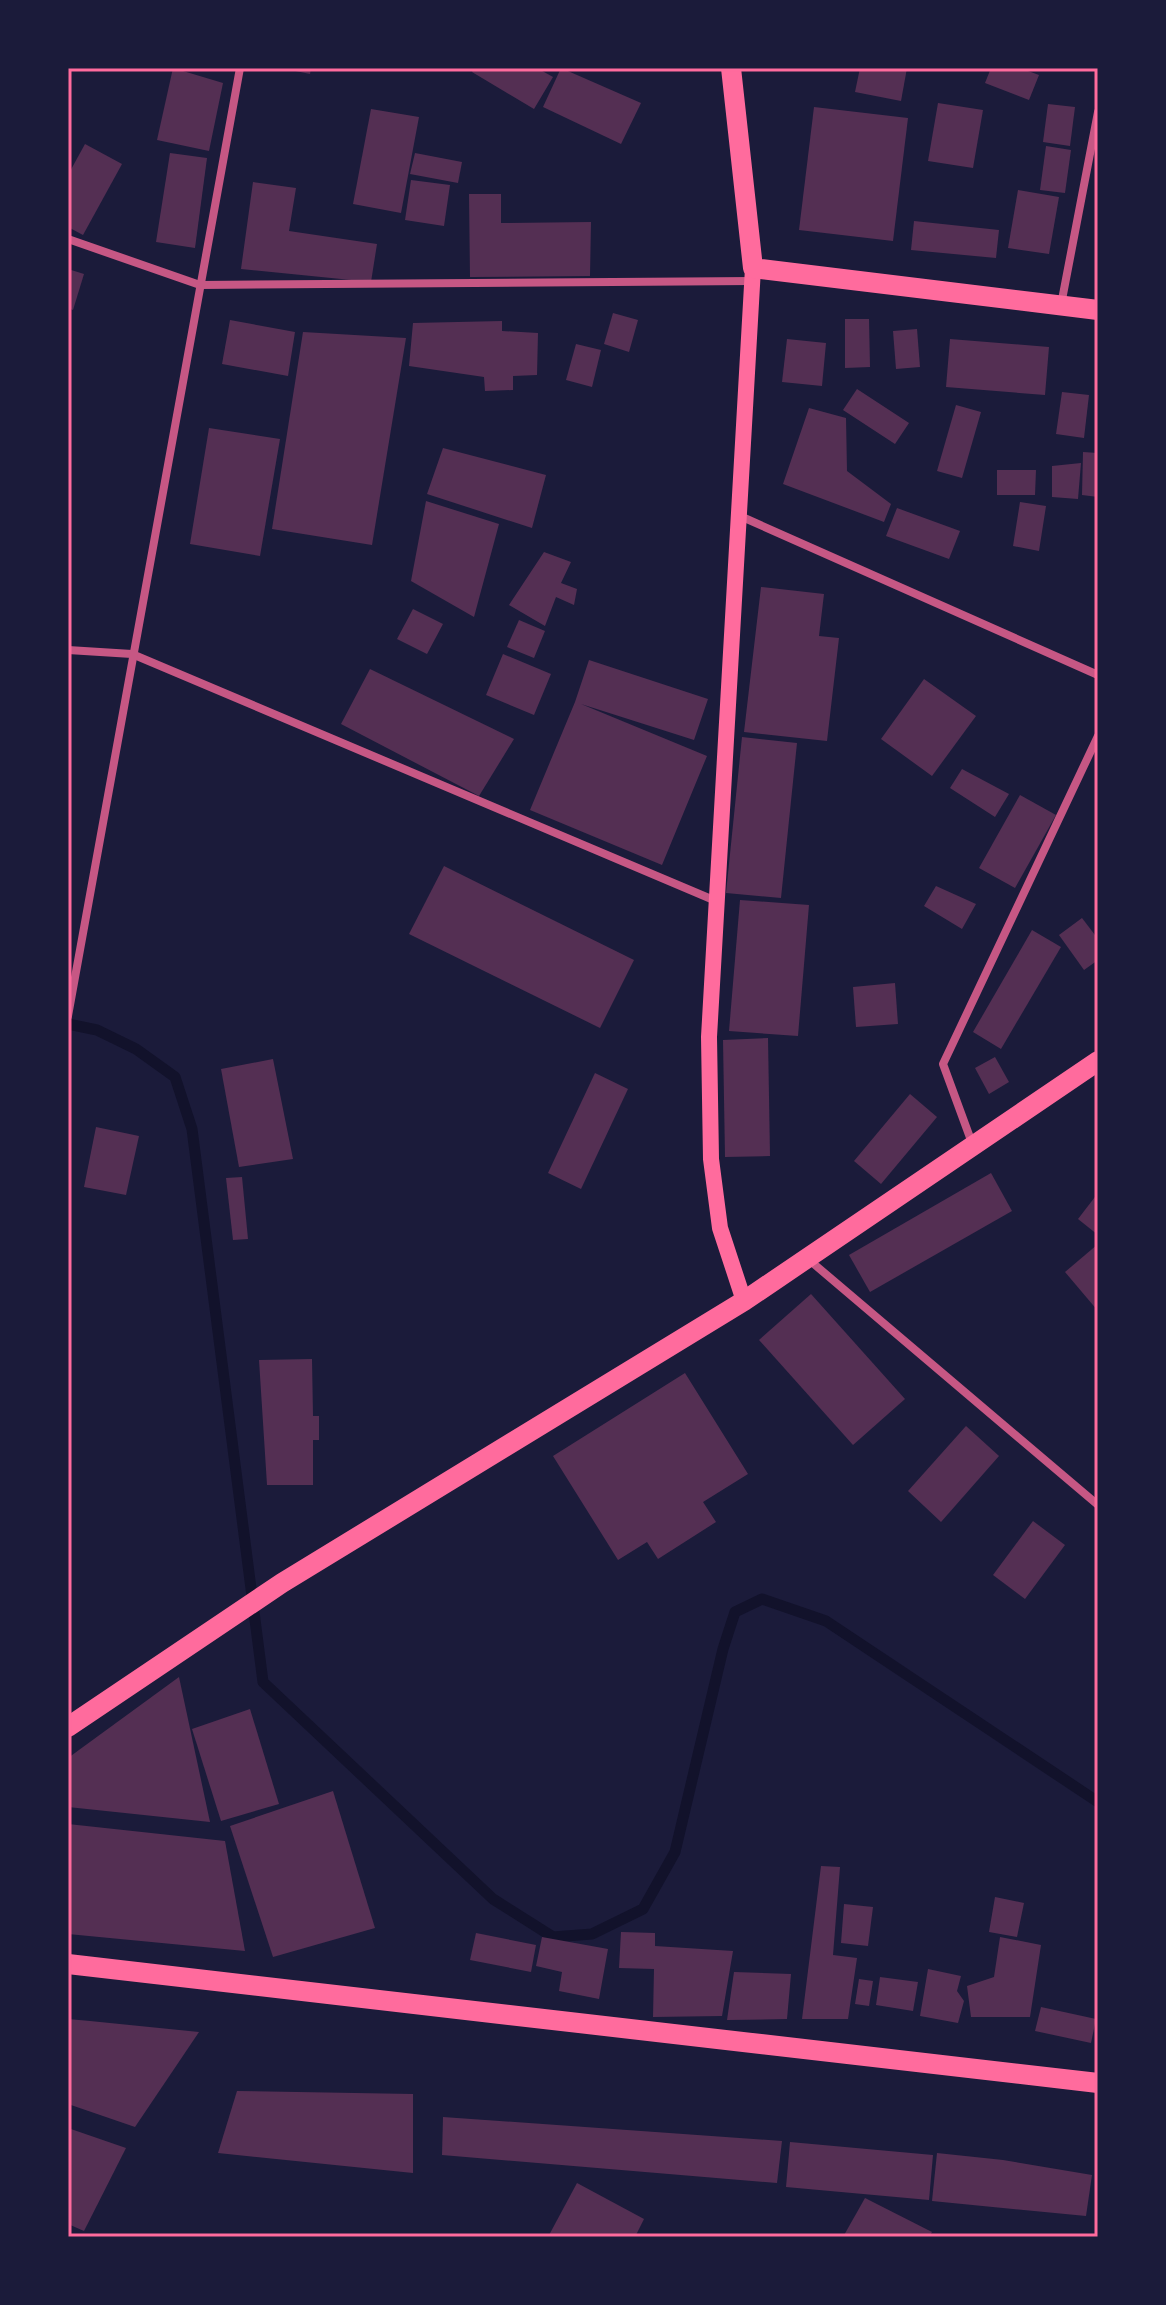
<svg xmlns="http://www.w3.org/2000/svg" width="1166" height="2305" viewBox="0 0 1166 2305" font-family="Poppins,sans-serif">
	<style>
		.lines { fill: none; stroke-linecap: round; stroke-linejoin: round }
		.stream { stroke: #12122b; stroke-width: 11 }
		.building { fill: #542f53 }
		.minor { stroke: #c65784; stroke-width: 8 }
		.secondary { stroke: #ff6b9d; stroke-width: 16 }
		.primary { stroke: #ff6b9d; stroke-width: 20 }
		.neatline { fill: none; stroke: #ff6b9d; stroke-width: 3 }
	</style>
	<rect width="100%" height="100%" fill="#1b1b3a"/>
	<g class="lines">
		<!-- stream -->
		<path class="stream" d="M68 1024 97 1030 136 1049 175 1077 192 1129 263 1682 493 1899 553 1937 592 1934 643 1909 675 1852 723 1649 735 1612 762 1599 826 1621 1098 1802"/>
	</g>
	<!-- building -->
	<g class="building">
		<path d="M173 68 223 83 209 151 157 140Z"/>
		<path d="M281 68H311L310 74Z"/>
		<path d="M474 68H537L553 77 534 109 472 72Z"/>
		<path d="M561 68 641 103 621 144 543 107Z"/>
		<path d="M860 68H907L901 101 855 92Z"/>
		<path d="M991 68H1020L1039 75 1029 100 985 83Z"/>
		<path d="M938 103 983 110 973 168 928 161Z"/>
		<path d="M1048 104 1075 107 1070 146 1043 142Z"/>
		<path d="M814 107 908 118 893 241 799 230Z"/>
		<path d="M371 109 419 117 401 213 353 204Z"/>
		<path d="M85 144 122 164 83 235 68 227V175Z"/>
		<path d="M1046 146 1071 150 1065 193 1040 190Z"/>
		<path d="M170 153 207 158 195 248 156 242Z"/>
		<path d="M415 153 462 162 458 183 410 174Z"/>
		<path d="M411 180 450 185 444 226 405 220Z"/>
		<path d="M253 182 296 188 289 231 377 244 371 282 241 269Z"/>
		<path d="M1018 190 1059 197 1049 254 1008 248Z"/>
		<path d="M469 194H501V223L591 222 590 276 470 277Z"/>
		<path d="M914 221 999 230 996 258 911 250Z"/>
		<path d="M68 269 84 274 73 310 68 308Z"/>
		<path d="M613 313 638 320 629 352 604 344Z"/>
		<path d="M845 319H869L870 367 845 368Z"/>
		<path d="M230 320 295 332 288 376 222 364Z"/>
		<path d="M502 321V331L538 333 537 375 513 376V390L485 391 484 377 409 366 413 323Z"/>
		<path d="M917 329 920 367 896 369 893 331Z"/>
		<path d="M303 332 406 338 372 545 272 529Z"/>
		<path d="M787 339 826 343 822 386 782 382Z"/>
		<path d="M950 339 1049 347 1045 395 946 387Z"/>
		<path d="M576 344 601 350 592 387 566 380Z"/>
		<path d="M857 389 909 423 895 444 843 410Z"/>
		<path d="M1062 392 1089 395 1084 438 1056 434Z"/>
		<path d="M956 405 981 412 962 478 937 471Z"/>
		<path d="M809 408 846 418 847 471 891 504 884 522 783 484Z"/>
		<path d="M209 428 280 439 260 556 190 544Z"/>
		<path d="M443 448 546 475 532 528 427 494Z"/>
		<path d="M1083 452 1098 453V497L1082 495Z"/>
		<path d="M1081 463 1078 499 1052 497V466Z"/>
		<path d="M997 470H1036L1035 495H997Z"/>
		<path d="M426 501 499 524 474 617 411 581Z"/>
		<path d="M1020 502 1046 506 1039 551 1013 546Z"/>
		<path d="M897 508 960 531 949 559 886 536Z"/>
		<path d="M544 552 571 562 561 583 577 589 574 605 556 597 545 626 509 605Z"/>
		<path d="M761 587 824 594 819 636 839 638 827 741 744 732Z"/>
		<path d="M413 609 443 624 427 654 397 639Z"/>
		<path d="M519 620 545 631 534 658 507 647Z"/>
		<path d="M503 654 551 674 534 715 486 695Z"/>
		<path d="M589 660 708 699 694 740 581 704 707 756 662 865 530 810 575 702Z"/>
		<path d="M370 669 514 739 479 796 341 724Z"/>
		<path d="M924 679 976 716 932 776 881 739Z"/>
		<path d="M742 737 797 743 781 898 726 893Z"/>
		<path d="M962 769 1009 794 995 817 950 788Z"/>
		<path d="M1020 795 1056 815 1015 888 979 868Z"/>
		<path d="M444 866 634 960 600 1028 409 934Z"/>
		<path d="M936 886 976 904 962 929 924 906Z"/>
		<path d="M740 900 809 905 798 1036 729 1031Z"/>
		<path d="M1082 918 1098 939V960L1084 970 1059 935Z"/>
		<path d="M1032 930 1061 947 1001 1049 973 1032Z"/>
		<path d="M895 983 898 1024 856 1027 853 987Z"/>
		<path d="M768 1038 770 1156 725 1157 723 1040Z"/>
		<path d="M995 1057 1009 1082 989 1094 975 1068Z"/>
		<path d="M273 1059 293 1159 239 1167 221 1069Z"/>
		<path d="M595 1073 628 1089 581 1189 548 1173Z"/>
		<path d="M910 1094 937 1117 881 1184 854 1161Z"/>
		<path d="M96 1127 139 1136 126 1195 84 1187Z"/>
		<path d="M991 1173 1012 1211 870 1292 849 1255Z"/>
		<path d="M242 1177 248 1239 233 1240 226 1178Z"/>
		<path d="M1098 1193V1235L1078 1219Z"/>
		<path d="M1098 1244V1311L1065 1272Z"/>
		<path d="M811 1294 905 1399 853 1445 759 1340Z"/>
		<path d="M312 1359 313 1416H319V1440H313V1485H267L259 1360Z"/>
		<path d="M685 1373 748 1474 703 1502 716 1522 658 1559 647 1542 618 1560 553 1456Z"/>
		<path d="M966 1426 999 1456 941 1522 908 1491Z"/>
		<path d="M1033 1521 1065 1545 1025 1599 993 1575Z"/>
		<path d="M179 1677 210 1822 68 1807V1758Z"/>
		<path d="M250 1709 279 1804 221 1821 192 1729Z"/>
		<path d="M333 1791 375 1928 273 1957 230 1826Z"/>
		<path d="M68 1824 225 1841 245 1951 68 1934Z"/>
		<path d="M821 1866 840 1867 833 1955 857 1958 848 2019H802Z"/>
		<path d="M995 1897 1024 1903 1017 1937 989 1932Z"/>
		<path d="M844 1904 873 1907 868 1946 841 1943Z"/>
		<path d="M621 1932 655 1933V1946L733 1951 722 2016 653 2017 654 1969 619 1968Z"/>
		<path d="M476 1933 536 1945 531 1972 470 1960Z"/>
		<path d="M542 1937 608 1949 599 1999 559 1991 562 1972 536 1966Z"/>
		<path d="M1000 1937 1041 1945 1030 2017H971L967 1986 994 1977Z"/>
		<path d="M928 1969 961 1976 957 1991 964 2001 958 2023 920 2016Z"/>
		<path d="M734 1972 791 1974 787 2019 727 2020Z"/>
		<path d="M880 1977 918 1982 913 2011 876 2005Z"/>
		<path d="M859 1979 873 1981 869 2006 855 2004Z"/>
		<path d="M1041 2007 1096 2019 1091 2043 1035 2031Z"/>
		<path d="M68 2019 90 2021 199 2032 135 2127 68 2104Z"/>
		<path d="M237 2091 413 2094V2173L218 2153Z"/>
		<path d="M443 2117 782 2141 777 2183 442 2155Z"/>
		<path d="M68 2128 126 2148 84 2231 68 2224Z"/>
		<path d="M790 2142 933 2155 929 2200 786 2187Z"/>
		<path d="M937 2153 1003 2160 1092 2175 1086 2216 932 2201Z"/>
		<path d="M577 2183 644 2219 635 2237H548Z"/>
		<path d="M865 2198 932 2232 929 2237H843Z"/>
	</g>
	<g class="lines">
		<!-- minor -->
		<g class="minor">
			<path d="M68 239 200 285 753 281"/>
			<path d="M1061 305 1098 112"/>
			<path d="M740 516 1098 675"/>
			<path d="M68 650 132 654 716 901"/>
			<path d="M68 1016 240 68"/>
			<path d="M972 1143 943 1064 1098 736"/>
			<path d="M808 1259 1098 1505"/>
		</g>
		<!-- secondary -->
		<path class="secondary" d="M744 1301 720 1228 711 1159 709 1037 753 268"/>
		<!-- primary -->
		<g class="primary">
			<path d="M731 68 753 268 1098 310"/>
			<path d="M68 1727 282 1583 744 1301 1098 1061"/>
			<path d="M68 1964 1098 2083"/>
		</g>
	</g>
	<!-- border -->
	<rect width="1166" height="2305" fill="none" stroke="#1b1b3a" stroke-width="140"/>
	<rect x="70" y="70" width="1026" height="2165" class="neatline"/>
</svg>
